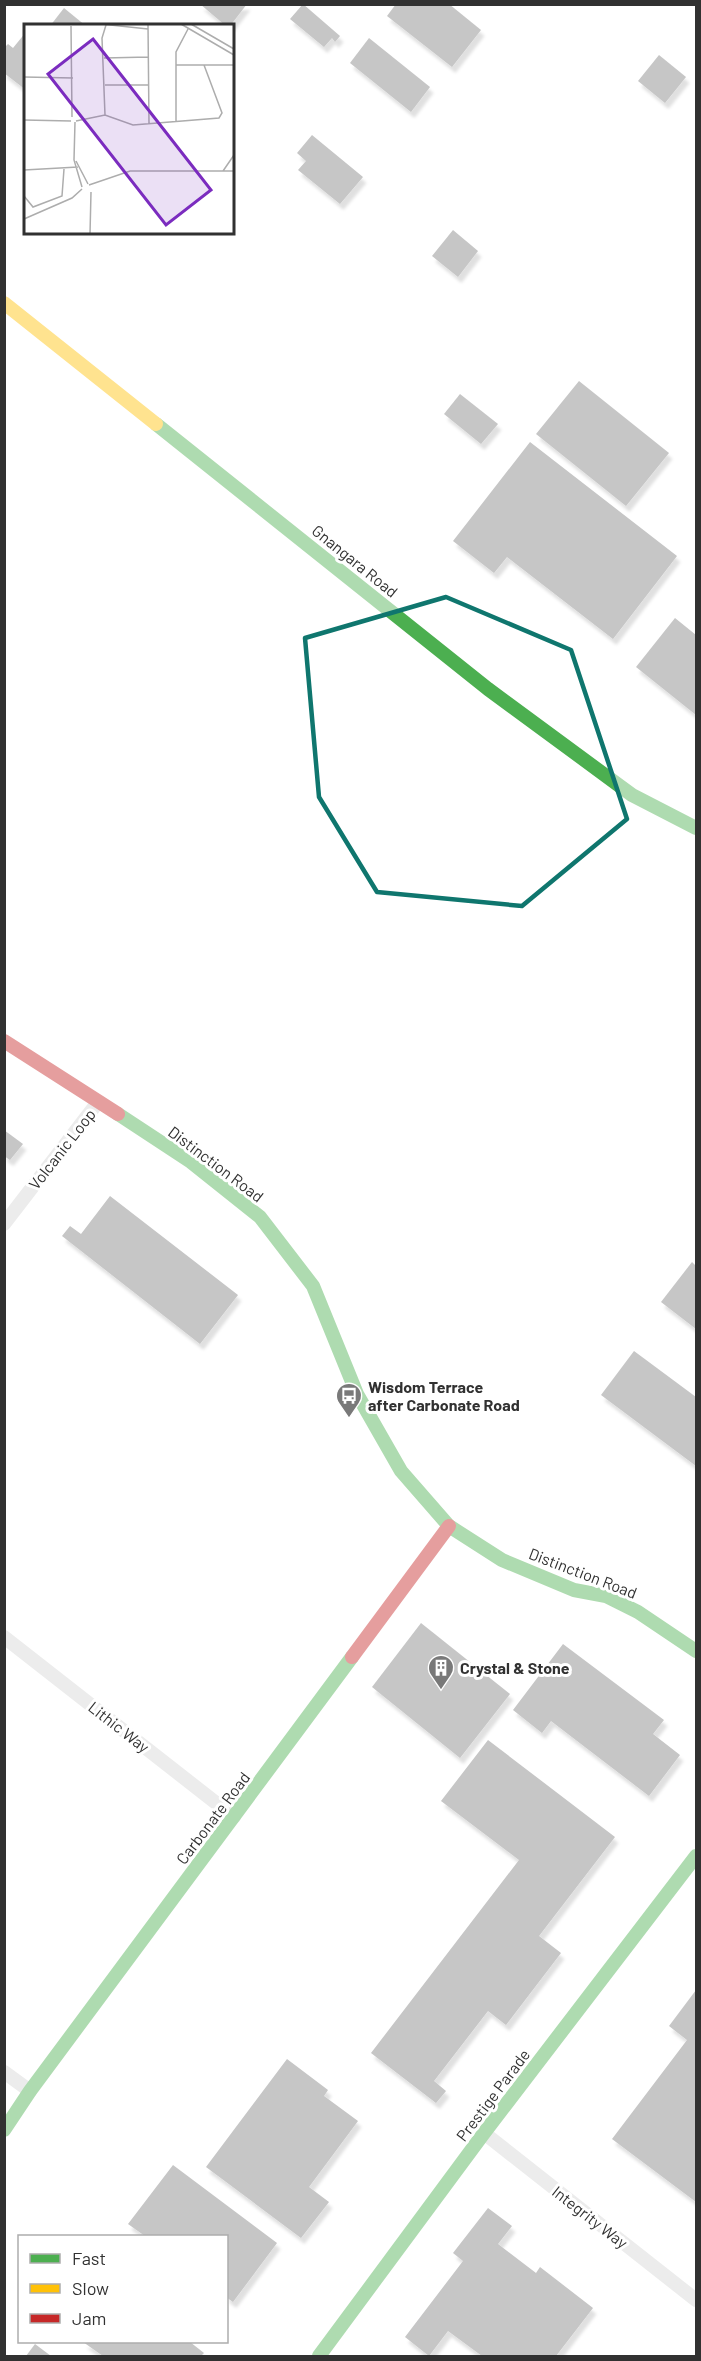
<svg xmlns="http://www.w3.org/2000/svg" width="701" height="2361" viewBox="0 0 701 2361" font-family="Barlow,sans-serif">
	<style>
		.building { fill: #808080; filter: url(#shadow) }
		.lines { fill: none; stroke-linecap: round; stroke-linejoin: round }
		.street { stroke: #d5d5d5; stroke-width: 14 }
		.fast { stroke: #4caf50; stroke-width: 14 }
		.slow { stroke: #ffc107; stroke-width: 14 }
		.jam { stroke: #c62828; stroke-width: 14 }
		.marked { fill: none; stroke: #0f766e; stroke-width: 4.5; stroke-linejoin: round }
		.labels { text-anchor: middle; stroke-width: 6; stroke-linejoin: round; paint-order: stroke }
		.street-label { font-size: 16px; fill: #313131; stroke: #fff }
		.poi-label { font-size: 16px; font-weight: bold; fill: #313131; stroke: #fff; text-anchor: start }
		.inset-road { fill: none; stroke: #adadad; stroke-width: 1.5 }
		.view { fill: #7b2cbf; fill-opacity: 0.15; stroke: #7b2cbf; stroke-width: 3 }
		.inset-edge { fill: none; stroke: #313131; stroke-width: 3 }
	</style>
	<defs>
		<filter id="shadow"><feDropShadow dx="3.5" dy="6" stdDeviation="1.5" flood-color="#0004"/></filter>
	</defs>
	<rect width="100%" height="100%" fill="#fff"/>
	<!-- building -->
	<g class="building">
		<path d="M200 4H247L230 26H226Z"/>
		<path d="M303 4 340 36 335 42 332 38 324 47 290 19Z"/>
		<path d="M396 4H449L481 30 452 67 387 16Z"/>
		<path d="M64 8 86 26H50Z"/>
		<path d="M26 32V90L4 73V48L8 44 13 48Z"/>
		<path d="M369 38 430 87 411 112 350 63Z"/>
		<path d="M659 55 686 77 665 103 638 81Z"/>
		<path d="M312 135 363 177 340 204 298 170 306 161 297 153Z"/>
		<path d="M453 230 478 251 458 277 432 256Z"/>
		<path d="M579 381 669 453 626 506 536 434Z"/>
		<path d="M460 394 498 424 481 444 444 414Z"/>
		<path d="M530 442 677 556 613 639 507 557 494 573 453 541Z"/>
		<path d="M675 618 696 635V715L636 667Z"/>
		<path d="M4 1130 23 1144 10 1160 4 1156Z"/>
		<path d="M110 1196 238 1295 200 1344 62 1236 70 1226 81 1234Z"/>
		<path d="M692 1262 696 1266V1329L661 1302Z"/>
		<path d="M634 1351 696 1397V1466L601 1395Z"/>
		<path d="M421 1623 510 1694 460 1758 372 1687Z"/>
		<path d="M563 1644 664 1720 653 1734 680 1755 649 1796 551 1721 542 1733 513 1710Z"/>
		<path d="M488 1740 615 1837 539 1936 561 1953 506 2025 488 2011 434 2081 446 2091 436 2103 371 2053 519 1860 441 1801Z"/>
		<path d="M696 1990V2202L612 2139 687 2040 669 2026Z"/>
		<path d="M287 2059 328 2090 324 2096 358 2121 309 2187 329 2202 301 2238 206 2167Z"/>
		<path d="M173 2165 277 2243 233 2302 226 2297V2236H145L128 2224Z"/>
		<path d="M488 2208 512 2226 498 2244 536 2273 540 2267 593 2308 556 2356H482L448 2331 429 2356 405 2337 463 2261 453 2253Z"/>
		<path d="M83 2342H190L204 2353 201 2356H103Z"/>
		<path d="M35 2344 51 2356H26Z"/>
	</g>
	<g class="lines">
		<!-- street -->
		<g class="street">
			<path d="M4 1224 98 1102"/>
			<path d="M4 1637 234 1817"/>
			<path d="M4 2072 30 2091"/>
			<path d="M484 2133 696 2300"/>
		</g>
		<!-- fast -->
		<g class="fast">
			<path d="M156 424 488 689 632 795 696 828"/>
			<path d="M118 1114 191 1162 260 1217 313 1286 357 1394 401 1471 449 1526 502 1560 574 1590 606 1596 638 1612 696 1651"/>
			<path d="M4 2130 30 2091 352 1657"/>
			<path d="M319 2356 484 2133 696 1856"/>
		</g>
		<!-- slow -->
		<path class="slow" d="M4 303 156 424"/>
		<!-- jam -->
		<g class="jam">
			<path d="M4 1041 118 1114"/>
			<path d="M352 1657 449 1526"/>
		</g>
	</g>
	<!-- marked area -->
	<path d="M0 0H701V2361H0ZM446 597 571 650 627 819 522 906 377 892 319 797 305 638Z" fill="#fff" fill-opacity=".55" fill-rule="evenodd"/>
	<path class="marked" d="M446 597 571 650 627 819 522 906 377 892 319 797 305 638Z"/>
	<!-- icons -->
	<defs>
		<symbol id="bus-pin" viewBox="-11 -11 22 30"><path d="M0 17L-7.5 6A9.5 9.5 0 1 1 7.5 6Z" fill="#797979" stroke="#fff"/><path d="M-5-6H5V4H4V6H2V4H-2V6H-4V4H-5ZM-3.5-4V0h7V-4ZM-3.5 1.2v1.5H-2V1.2ZM2 1.2v1.5H3.5V1.2Z" fill="#fff"/></symbol>
		<symbol id="building-pin" viewBox="-11 -11 22 30"><path d="M0 17L-7.5 6A9.5 9.5 0 1 1 7.5 6Z" fill="#797979" stroke="#fff"/><path d="M-4-6H4V6H1V3H-1V6H-4ZM-2.5-4.3h1.7v1.8h-1.7ZM.8-4.3h1.7v1.8H.8ZM-2.5-1h1.7V.8h-1.7ZM.8-1h1.7V.8H.8Z" fill="#fff"/></symbol>
	</defs>
	<g fill-rule="evenodd">
		<use href="#bus-pin" x="334" y="1381" width="30" height="40"/>
		<use href="#building-pin" x="426" y="1653" width="30" height="40"/>
	</g>
	<g class="labels">
		<!-- street labels -->
		<g class="street-label">
			<text transform="translate(355 561) rotate(39)" y="6">Gnangara Road</text>
			<text transform="translate(62 1149) rotate(-52)" y="6">Volcanic Loop</text>
			<text transform="translate(216 1164) rotate(37)" y="6">Distinction Road</text>
			<text transform="translate(583 1573) rotate(21)" y="6">Distinction Road</text>
			<text transform="translate(119 1727) rotate(38)" y="6">Lithic Way</text>
			<text transform="translate(213 1818) rotate(-53)" y="6">Carbonate Road</text>
			<text transform="translate(493 2095) rotate(-53)" y="6">Prestige Parade</text>
			<text transform="translate(590 2217) rotate(38)" y="6">Integrity Way</text>
		</g>
		<!-- poi labels -->
		<g class="poi-label">
			<text x="368" y="1393">Wisdom Terrace<tspan x="368" dy="18">after Carbonate Road</tspan></text>
			<text x="460" y="1674">Crystal &amp; Stone</text>
		</g>
	</g>
	<!-- overview -->
	<g transform="translate(24 24)">
		<rect width="210" height="210" fill="#fff"/>
		<path class="inset-road" d="M77 0 124 5M124 0 125 100M157 0 210 31M167 0 210 25M47 2 48 93M80 34 125 33M152 41H210M0 53 49 54M81 61H125M81 91 78 14 82 1M0 96 47 97M52 97 81 91 109 101 195 94 198 89 180 41M51 98 50 136 58 163M152 98V28L164 5M52 137 64 160M0 146 54 143M199 147 210 131M65 161 106 147H210M0 172 9 183 38 172 40 145M0 195 48 174 58 165M66 210 67 168"/>
		<path class="view" d="M69 15 187 166 142 201 24 50Z"/>
		<rect width="210" height="210" class="inset-edge"/>
	</g>
	<!-- border -->
	<rect width="701" height="2361" fill="none" stroke="#313131" stroke-width="12"/>
	<!-- legend -->
	<rect x="18" y="2235" width="210" height="108" fill="#ffffff" stroke="#adadad" stroke-width="1.5"/>
	<rect x="30" y="2254" width="30" height="9" fill="#4caf50" stroke="#adadad" stroke-width="1.5"/>
	<text x="72" y="2265" font-size="18" fill="#313131">Fast</text>
	<rect x="30" y="2284" width="30" height="9" fill="#ffc107" stroke="#adadad" stroke-width="1.5"/>
	<text x="72" y="2295" font-size="18" fill="#313131">Slow</text>
	<rect x="30" y="2314" width="30" height="9" fill="#c62828" stroke="#adadad" stroke-width="1.5"/>
	<text x="72" y="2325" font-size="18" fill="#313131">Jam</text>
</svg>
